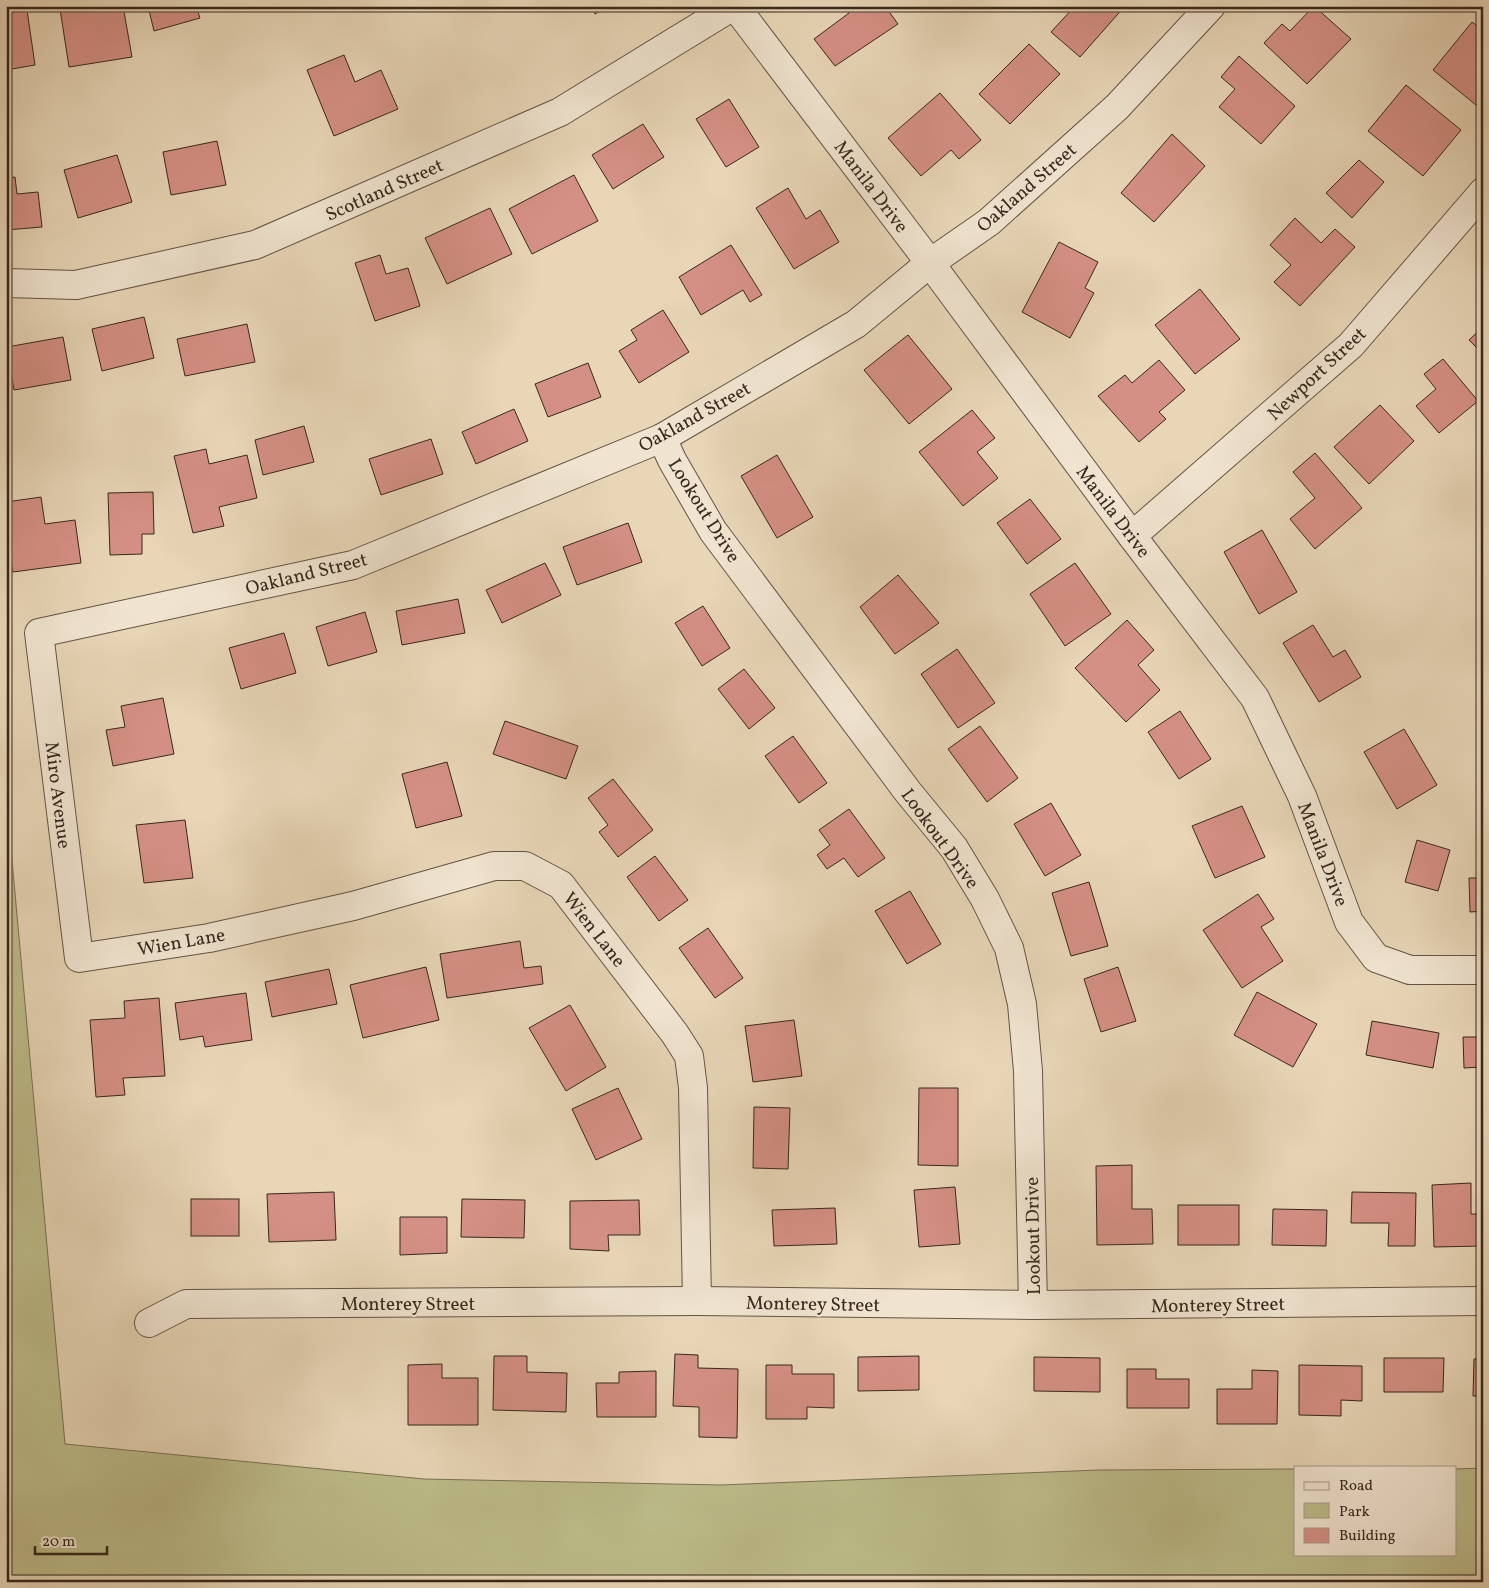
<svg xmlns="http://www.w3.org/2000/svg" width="1489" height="1588" viewBox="0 0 1489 1588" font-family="Vollkorn,serif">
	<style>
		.green { fill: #bdbc8a; stroke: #7a7254 }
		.building { fill: #d59085; stroke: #37281e }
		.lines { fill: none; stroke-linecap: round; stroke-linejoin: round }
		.minor-casing { stroke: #635444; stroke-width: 30 }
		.minor { stroke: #f0e4d0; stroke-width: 28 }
		.labels { text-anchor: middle; stroke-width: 4; stroke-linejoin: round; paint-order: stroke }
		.street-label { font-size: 19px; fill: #37281e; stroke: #f0e4d0 }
	</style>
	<rect width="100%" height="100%" fill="#e8d6b7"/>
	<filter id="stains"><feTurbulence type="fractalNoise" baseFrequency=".004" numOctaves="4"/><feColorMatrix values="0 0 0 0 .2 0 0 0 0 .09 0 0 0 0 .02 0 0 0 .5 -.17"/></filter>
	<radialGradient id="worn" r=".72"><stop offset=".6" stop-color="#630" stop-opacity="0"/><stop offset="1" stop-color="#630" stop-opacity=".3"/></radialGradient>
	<!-- green -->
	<path class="green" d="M6 794 65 1444 424 1479 721 1485 1099 1470 1295 1469V1554H1455V1469L1483 1468V1582H6Z"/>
	<!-- building -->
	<g class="building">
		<path d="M77 6H123L132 57 69 67 60 9Z"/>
		<path d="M148 6H196L200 18 154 31Z"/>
		<path d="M242 6H260L244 12Z"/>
		<path d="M591 6H609L595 14Z"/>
		<path d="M844 6H885L898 24 835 66 814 39 849 13Z"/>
		<path d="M1075 6H1125L1080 57 1051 32Z"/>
		<path d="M1314 6 1351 39 1307 84 1264 43 1282 24 1290 31Z"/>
		<path d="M27 10 35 65 6 70V13Z"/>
		<path d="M1472 22 1483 30V98L1476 105 1433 70Z"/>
		<path d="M1029 44 1060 74 1010 124 979 94Z"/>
		<path d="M344 55 355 82 381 70 398 109 334 136 307 70Z"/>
		<path d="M1239 56 1295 106 1261 144 1219 107 1235 89 1221 77Z"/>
		<path d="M1406 85 1461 130 1423 176 1368 131Z"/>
		<path d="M940 93 981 140 959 159 951 150 921 176 888 138Z"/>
		<path d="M729 99 759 147 726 167 696 119Z"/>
		<path d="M643 124 664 157 613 189 592 155Z"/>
		<path d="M1172 134 1205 166 1154 222 1121 193Z"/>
		<path d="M217 141 226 185 171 195 163 152Z"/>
		<path d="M117 155 132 202 78 218 64 170Z"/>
		<path d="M1359 160 1384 182 1352 218 1326 193Z"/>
		<path d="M574 175 598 221 532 254 509 209Z"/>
		<path d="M15 177 17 194 38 192 42 227 6 230V178Z"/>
		<path d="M788 188 806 219 820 210 839 242 794 269 756 208Z"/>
		<path d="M490 208 512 254 447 284 425 238Z"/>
		<path d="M1295 218 1321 243 1335 229 1355 247 1300 306 1274 282 1291 265 1270 245Z"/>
		<path d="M1059 242 1098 262 1085 288 1094 293 1070 338 1022 312Z"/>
		<path d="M731 245 762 295 750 302 743 290 701 315 679 277Z"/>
		<path d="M380 255 386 274 408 268 420 306 375 321 355 263Z"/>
		<path d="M1200 289 1240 339 1195 374 1155 325Z"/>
		<path d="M663 310 689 352 639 383 619 351 637 340 631 330Z"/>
		<path d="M144 317 154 358 102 371 92 329Z"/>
		<path d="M247 324 255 362 185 376 177 339Z"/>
		<path d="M1483 327V354L1469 340Z"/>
		<path d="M908 335 952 389 909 424 864 370Z"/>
		<path d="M63 337 71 380 14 390 7 347Z"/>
		<path d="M1443 359 1478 401 1439 433 1416 406 1436 389 1424 374Z"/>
		<path d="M1159 360 1185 390 1159 412 1166 419 1139 442 1098 396 1125 375 1132 383Z"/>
		<path d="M588 363 601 397 548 417 535 384Z"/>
		<path d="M1380 405 1414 441 1369 484 1334 447Z"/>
		<path d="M514 409 528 441 476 464 462 432Z"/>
		<path d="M972 410 995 438 977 452 998 478 963 506 919 452Z"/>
		<path d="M304 426 314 462 263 475 255 440Z"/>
		<path d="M431 439 443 474 381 495 369 459Z"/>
		<path d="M206 449 209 464 247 455 257 498 219 507 224 526 193 533 174 456Z"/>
		<path d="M1315 453 1362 508 1315 549 1290 519 1315 498 1293 472Z"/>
		<path d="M777 455 813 517 777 538 741 476Z"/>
		<path d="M153 492 154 534H142V554L110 555 108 493Z"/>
		<path d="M41 497 45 524 75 520 81 563 13 572 6 524V502Z"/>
		<path d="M1030 499 1061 539 1027 564 997 523Z"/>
		<path d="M628 523 642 562 577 585 563 547Z"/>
		<path d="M1262 530 1297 592 1259 614 1224 552Z"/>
		<path d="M545 563 561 595 502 623 486 590Z"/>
		<path d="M1075 563 1111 614 1065 646 1030 594Z"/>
		<path d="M898 575 939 623 895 654 860 607Z"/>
		<path d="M458 599 465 633 402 645 396 611Z"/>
		<path d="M703 606 730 648 702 666 675 623Z"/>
		<path d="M365 612 377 652 328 666 316 627Z"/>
		<path d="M1127 620 1154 650 1138 665 1160 690 1126 722 1075 668Z"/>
		<path d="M1313 625 1333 657 1345 650 1361 677 1319 702 1283 643Z"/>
		<path d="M284 633 296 673 241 689 229 648Z"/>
		<path d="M957 649 995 703 958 728 921 674Z"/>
		<path d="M744 669 775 708 749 729 718 689Z"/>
		<path d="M163 698 174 754 113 766 106 730 125 727 121 706Z"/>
		<path d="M1180 711 1211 759 1179 779 1148 732Z"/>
		<path d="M505 721 578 746 566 779 493 754Z"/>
		<path d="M980 726 1018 778 987 802 948 749Z"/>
		<path d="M1404 729 1437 785 1397 809 1364 752Z"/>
		<path d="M793 736 827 783 799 803 765 756Z"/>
		<path d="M447 762 462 816 416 828 402 774Z"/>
		<path d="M613 779 653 830 618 857 599 832 608 825 588 798Z"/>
		<path d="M1051 803 1081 855 1045 876 1014 824Z"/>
		<path d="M1242 806 1265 857 1215 878 1192 826Z"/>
		<path d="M849 809 885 858 858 877 844 858 827 869 817 855 830 845 819 830Z"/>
		<path d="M185 820 193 878 144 883 136 825Z"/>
		<path d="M1417 840 1450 850 1438 891 1405 882Z"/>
		<path d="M655 856 688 900 659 921 627 877Z"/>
		<path d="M1469 878H1483V911L1470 912Z"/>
		<path d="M1089 882 1108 946 1071 956 1052 893Z"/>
		<path d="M910 891 941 944 907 964 875 911Z"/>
		<path d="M1258 894 1274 919 1261 927 1283 961 1242 988 1203 930Z"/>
		<path d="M708 928 743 978 715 998 679 948Z"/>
		<path d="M520 941 524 968 541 966 543 984 447 998 440 954Z"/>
		<path d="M426 967 439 1020 363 1038 350 985Z"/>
		<path d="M1118 967 1136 1021 1101 1032 1084 979Z"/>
		<path d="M329 969 337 1004 272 1017 265 982Z"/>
		<path d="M1257 992 1317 1024 1293 1067 1234 1035Z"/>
		<path d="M246 993 252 1040 205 1047 203 1036 180 1040 175 1003Z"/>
		<path d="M159 998 165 1076 123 1078 125 1095 96 1097 90 1020 125 1018 124 1001Z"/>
		<path d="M570 1005 606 1067 566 1091 529 1028Z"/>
		<path d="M794 1020 802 1076 753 1082 745 1026Z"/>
		<path d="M1372 1021 1439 1033 1433 1068 1366 1055Z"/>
		<path d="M1463 1037H1483V1067L1464 1068Z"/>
		<path d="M618 1088 642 1139 596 1160 572 1109Z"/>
		<path d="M919 1088H958V1166L918 1165Z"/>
		<path d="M754 1107 790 1108 788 1169 753 1168Z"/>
		<path d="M1132 1165V1209H1152L1153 1244 1097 1245 1096 1166Z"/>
		<path d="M1471 1183V1214H1483V1246L1434 1247 1432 1185Z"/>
		<path d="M955 1187 960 1244 919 1247 914 1190Z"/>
		<path d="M334 1192 336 1240 269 1242 267 1194Z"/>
		<path d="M1352 1192 1416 1193 1415 1246H1388L1389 1223H1351Z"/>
		<rect x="191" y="1199" width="48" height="37"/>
		<path d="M462 1199 525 1200 524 1238 461 1237Z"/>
		<path d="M639 1200 640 1235H608L609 1251 570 1249V1201Z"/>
		<rect x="1178" y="1205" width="61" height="40"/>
		<path d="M835 1208 837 1244 774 1246 772 1210Z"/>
		<path d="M1273 1209 1327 1210 1326 1246 1272 1245Z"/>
		<path d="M400 1217H447V1253L400 1255Z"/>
		<path d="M675 1354 698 1355V1368L738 1369 737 1438 699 1437V1407L673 1406Z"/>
		<path d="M494 1356H527V1372L567 1373 566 1412 493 1410Z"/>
		<path d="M919 1356V1390L858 1391V1357Z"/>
		<path d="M1034 1357 1100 1358V1392L1034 1391Z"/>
		<path d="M1384 1358H1444L1443 1392H1384Z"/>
		<path d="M1474 1359H1483V1396H1473Z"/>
		<path d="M442 1364V1378H478V1425H408V1365Z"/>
		<path d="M766 1365H792V1374H834V1408L807 1407V1419H766Z"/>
		<path d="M1299 1365 1362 1366V1401L1341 1400V1416L1299 1415Z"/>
		<path d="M1127 1369H1156V1379H1189V1408H1127Z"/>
		<path d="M1252 1370 1278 1371 1277 1424H1217V1389H1252Z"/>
		<path d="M656 1371V1417H597L596 1383H619V1372Z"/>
	</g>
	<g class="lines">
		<defs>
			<g id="minor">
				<path d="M735 6 930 263 1132 536 1255 698 1302 796 1349 922 1376 958 1410 970H1483"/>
				<path d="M6 283 76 285 255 245 560 112 733 6"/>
				<path d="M662 438 672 460 713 531 908 792 954 848 985 899 1009 948 1022 1004 1028 1071 1033 1305"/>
				<path d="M1132 536 1351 345 1483 192"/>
				<path d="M697 1301 693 1088 689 1056 675 1034 561 885 525 866H494L353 906 209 938 79 958 39 633 353 565 662 438 856 324 930 263 989 222 1117 107 1211 6"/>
				<path d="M149 1323 186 1304 697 1301 1033 1305 1483 1301"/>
			</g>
		</defs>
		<!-- minor casing -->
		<use href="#minor" class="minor-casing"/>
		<!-- minor -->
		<use href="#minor" class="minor"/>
	</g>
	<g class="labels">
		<!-- street labels -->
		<g class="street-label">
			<text transform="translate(872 186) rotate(53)" y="7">Manila Drive</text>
			<text transform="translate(1026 187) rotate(-41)" y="7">Oakland Street</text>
			<text transform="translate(384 189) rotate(-24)" y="7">Scotland Street</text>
			<text transform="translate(1316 373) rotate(-43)" y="7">Newport Street</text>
			<text transform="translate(694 416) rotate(-29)" y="7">Oakland Street</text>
			<text transform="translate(705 510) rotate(58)" y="7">Lookout Drive</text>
			<text transform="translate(1114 511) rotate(53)" y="7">Manila Drive</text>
			<text transform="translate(306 573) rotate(-14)" y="7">Oakland Street</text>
			<text transform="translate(59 795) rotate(83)" y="7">Miro Avenue</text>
			<text transform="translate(941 838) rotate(54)" y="7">Lookout Drive</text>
			<text transform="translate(1324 854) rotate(69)" y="7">Manila Drive</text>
			<text transform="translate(595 929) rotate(52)" y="7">Wien Lane</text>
			<text transform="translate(181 941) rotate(-10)" y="7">Wien Lane</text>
			<text transform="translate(1032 1236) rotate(-91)" y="7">Lookout Drive</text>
			<text x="408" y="1310">Monterey Street</text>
			<text transform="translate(813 1303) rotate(1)" y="7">Monterey Street</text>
			<text transform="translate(1218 1304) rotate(-1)" y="7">Monterey Street</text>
		</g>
	</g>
	<!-- margin -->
	<rect width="1489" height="1588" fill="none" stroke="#e8d6b7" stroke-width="25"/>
	<rect x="8" y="8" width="1474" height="1573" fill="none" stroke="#37281e" stroke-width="2.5"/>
	<rect x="12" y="12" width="1464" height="1563" fill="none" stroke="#37281e"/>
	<!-- legend -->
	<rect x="1294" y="1466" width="162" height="90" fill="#f0e4d0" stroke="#a69989"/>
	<rect x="1304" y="1482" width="25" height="8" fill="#f0e4d0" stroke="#a69989"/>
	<text x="1339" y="1490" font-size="15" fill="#37281e">Road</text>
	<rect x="1304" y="1503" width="25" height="15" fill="#bdbc8a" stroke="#a69989"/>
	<text x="1339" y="1516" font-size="15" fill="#37281e">Park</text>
	<rect x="1304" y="1528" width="25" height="15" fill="#d59085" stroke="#a69989"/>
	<text x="1339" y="1540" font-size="15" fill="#37281e">Building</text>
	<!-- scale -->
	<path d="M35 1546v8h72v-8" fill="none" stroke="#37281e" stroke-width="2.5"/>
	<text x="42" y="1546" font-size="15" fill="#37281e" stroke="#f0e4d0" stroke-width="4" paint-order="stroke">20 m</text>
	<rect width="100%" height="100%" filter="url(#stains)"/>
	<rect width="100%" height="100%" fill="url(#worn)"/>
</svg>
